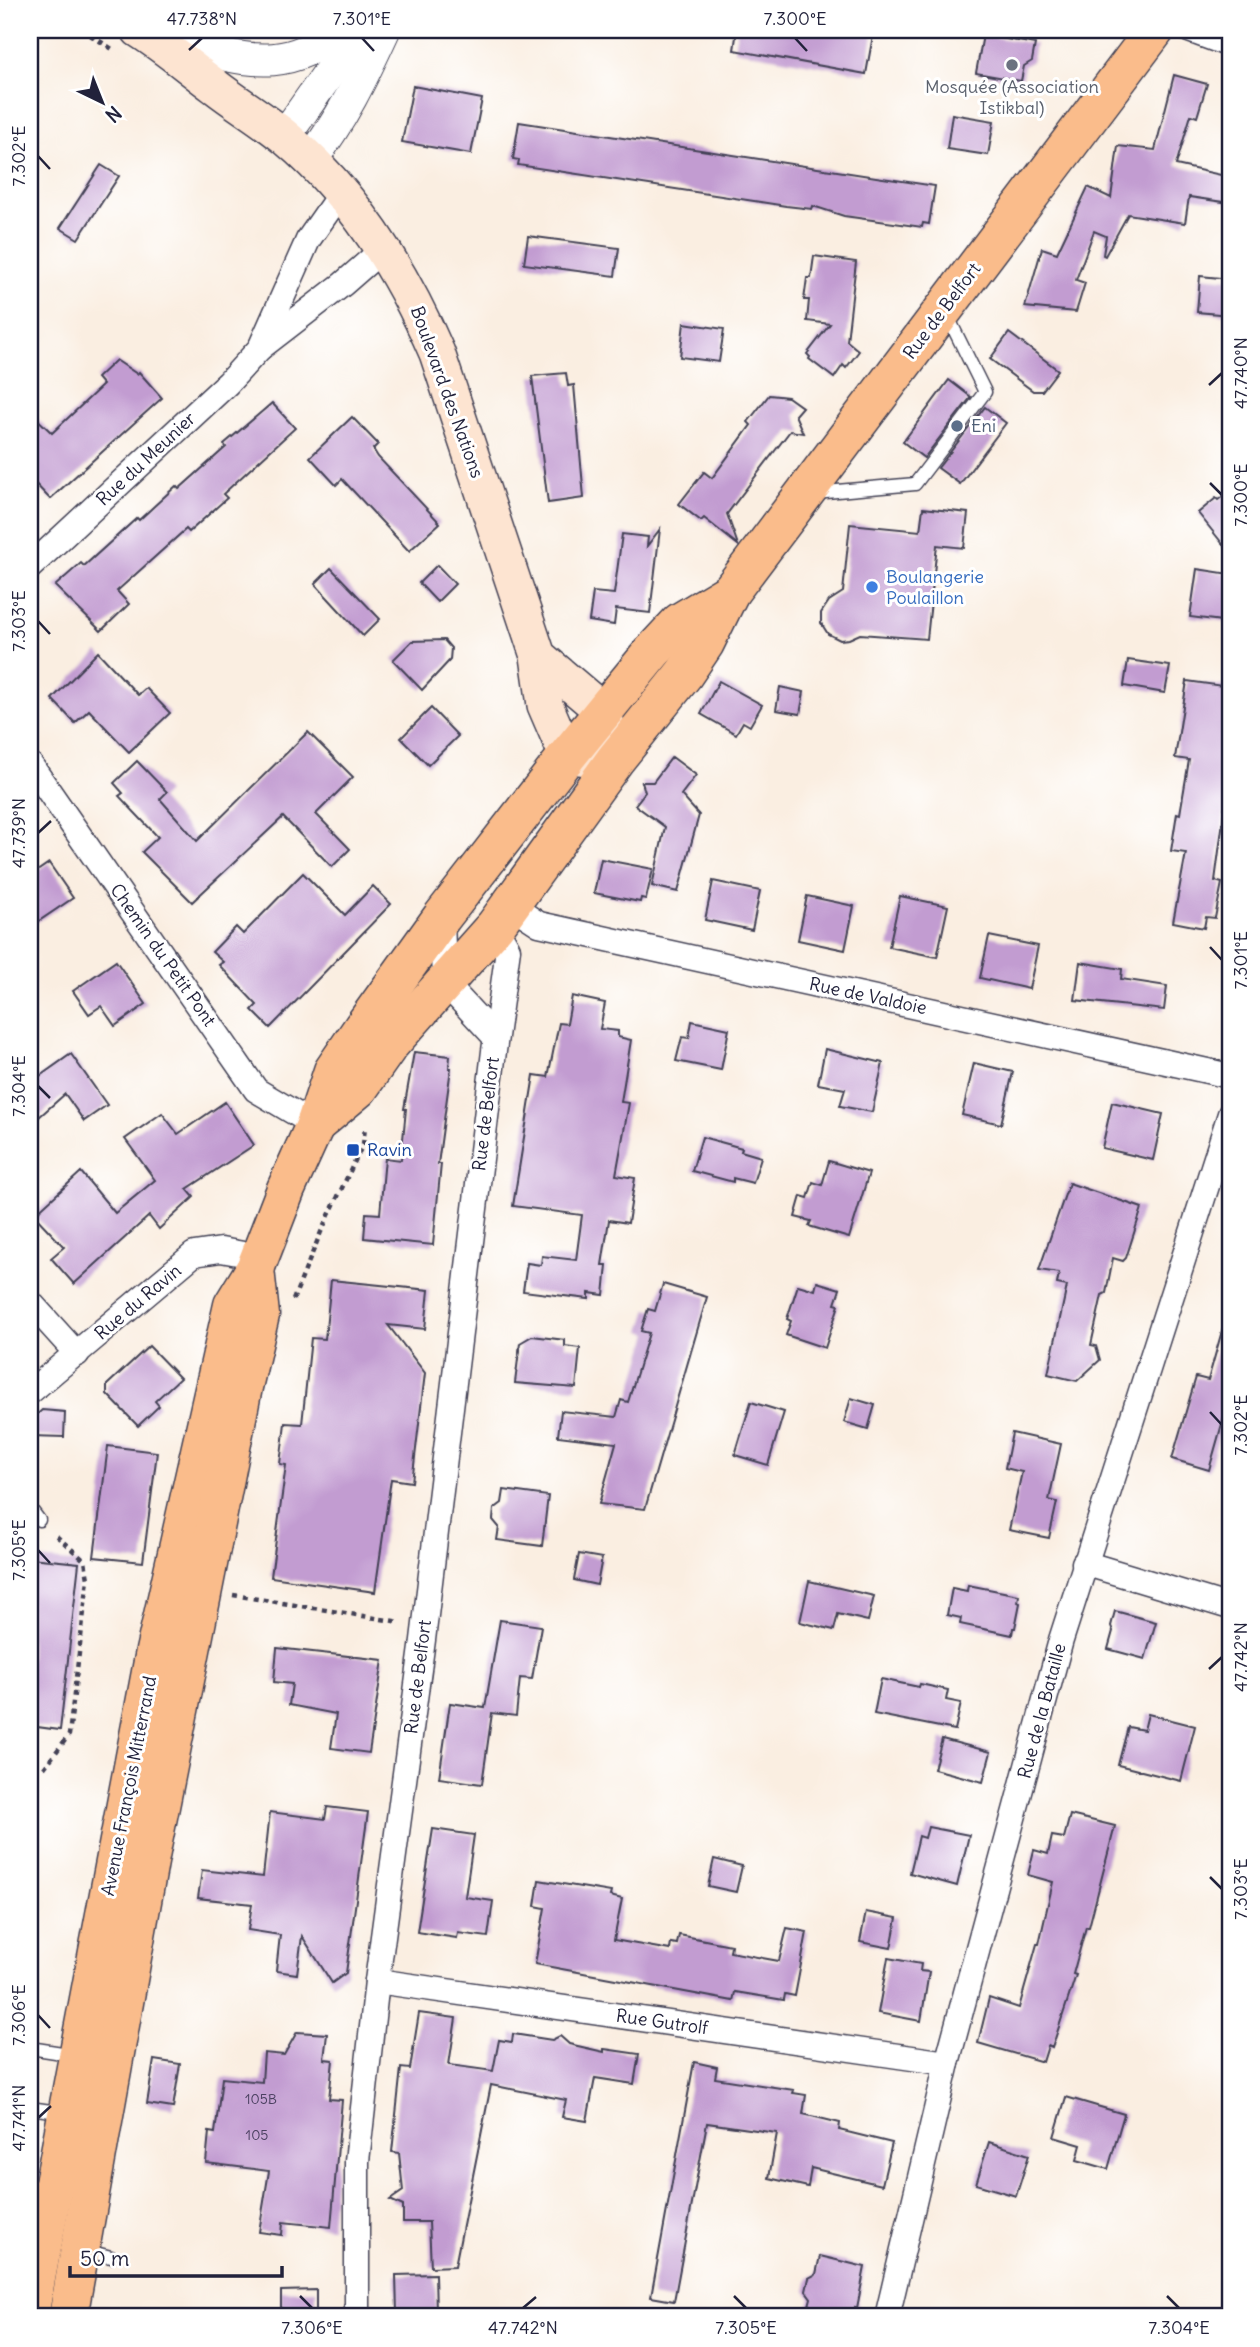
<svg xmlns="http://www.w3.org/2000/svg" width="1260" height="2347" viewBox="0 0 1260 2347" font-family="Delius,sans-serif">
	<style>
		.building { fill: #c29cd1 }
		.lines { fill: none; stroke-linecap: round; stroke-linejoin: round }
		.service-casing { stroke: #424154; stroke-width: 15 }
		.minor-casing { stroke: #424154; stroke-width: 27 }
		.tertiary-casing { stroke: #424154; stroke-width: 34 }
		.secondary-casing { stroke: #424154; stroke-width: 38 }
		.primary-casing { stroke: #424154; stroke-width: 41 }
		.path { stroke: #424154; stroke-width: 4.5; stroke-dasharray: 5 5; stroke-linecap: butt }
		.service { stroke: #fff; stroke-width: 12 }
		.minor { stroke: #fff; stroke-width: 24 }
		.tertiary { stroke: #fff; stroke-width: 32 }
		.secondary { stroke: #fde4d1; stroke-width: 35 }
		.primary { stroke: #fabc8b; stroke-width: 38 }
		.ticks { fill: none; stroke: #22223b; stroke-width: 2.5 }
		.worship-dot { fill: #6b7280; stroke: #fff; stroke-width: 2.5 }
		.service-dot { fill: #5c6f8a; stroke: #fff; stroke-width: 2.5 }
		.shop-dot { fill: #3f7fe0; stroke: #fff; stroke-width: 2.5 }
		.transit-dot { fill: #1a4fb4; stroke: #fff; stroke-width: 2.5 }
		.labels { text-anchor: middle; stroke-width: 6; stroke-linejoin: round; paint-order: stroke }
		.number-label { font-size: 14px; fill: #4a4060 }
		.worship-label { font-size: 18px; fill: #5b616d; stroke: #fff }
		.street-label { font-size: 18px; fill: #22223b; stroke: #fff }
		.service-label { font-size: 18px; fill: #4e5e75; stroke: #fff; text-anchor: start }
		.shop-label { font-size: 18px; fill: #366cbe; stroke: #fff; text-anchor: start }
		.transit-label { font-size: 18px; fill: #164399; stroke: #fff; text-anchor: start }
		.neatline { fill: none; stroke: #22223b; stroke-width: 2.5 }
		.ticks-label { font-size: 18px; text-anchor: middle; fill: #22223b }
	</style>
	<rect width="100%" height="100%" fill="#fff"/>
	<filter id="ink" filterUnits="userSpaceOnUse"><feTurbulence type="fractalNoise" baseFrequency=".0143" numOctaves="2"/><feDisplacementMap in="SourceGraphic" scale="14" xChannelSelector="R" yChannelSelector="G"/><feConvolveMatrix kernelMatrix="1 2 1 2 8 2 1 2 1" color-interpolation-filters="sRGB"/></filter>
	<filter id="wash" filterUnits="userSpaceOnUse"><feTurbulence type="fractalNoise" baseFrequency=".00686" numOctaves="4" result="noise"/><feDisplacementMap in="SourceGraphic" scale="28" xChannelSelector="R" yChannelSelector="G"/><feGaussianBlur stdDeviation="1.57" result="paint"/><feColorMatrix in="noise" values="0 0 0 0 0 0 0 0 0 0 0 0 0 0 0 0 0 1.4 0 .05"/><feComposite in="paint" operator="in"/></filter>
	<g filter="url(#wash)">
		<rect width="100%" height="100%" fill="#faeee1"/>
		<g id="blocks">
			<!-- building -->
			<g class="building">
				<path d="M737 30H874L866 74 734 50Z"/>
				<path d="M983 35 1035 44 1032 61 1024 66 1021 81 976 73Z"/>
				<path d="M1174 75 1207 84 1197 117 1191 115 1176 165 1230 177V203L1189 197 1185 223 1128 214 1105 256 1103 255 1106 236 1094 231 1076 280 1085 283 1076 312 1025 307 1042 248 1057 253 1088 187 1111 198 1118 146 1155 150Z"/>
				<path d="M413 86 482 99 471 154 402 142Z"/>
				<path d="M952 114 994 121 988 155 947 149Z"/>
				<path d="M519 122 935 186 929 224 923 223 922 227 844 216 813 206 812 209 786 206 518 165 519 160 513 159Z"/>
				<path d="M101 165 119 176 78 239 60 228Z"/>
				<path d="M528 236 619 248 615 276 524 264Z"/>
				<path d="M814 256 856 262 847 341 859 351 846 368 843 365 834 378 809 359 810 357 807 354 830 324 807 321 809 300H804L807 278H811Z"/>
				<path d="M1200 276 1230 279V315L1197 312Z"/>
				<path d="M684 323 724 329 719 362 680 357Z"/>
				<path d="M1009 333 1058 370 1042 391H1033L990 359Z"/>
				<path d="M116 360 137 374 139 372 162 398 50 499 30 478V412L52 433 103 385 97 378Z"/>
				<path d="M566 373 568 386 574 385 584 498 548 503 532 376Z"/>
				<path d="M949 380 971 397 924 458 903 442Z"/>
				<path d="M769 395 788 397 802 407 795 415 803 433 790 431 727 514 738 545 704 518 701 521 679 504 704 472 712 478 751 425 748 422Z"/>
				<path d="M272 403 295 428 223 494 227 498 189 532 186 529 117 591 129 604 101 631 55 586 81 563 84 566 137 518 139 520 176 486 179 489 226 447 224 444Z"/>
				<path d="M985 407 1006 423 960 484 938 468Z"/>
				<path d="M352 417 378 444 373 449 378 457 440 523 409 551 342 479 336 485 310 457Z"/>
				<path d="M1230 491V553L1198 513 1216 498 1218 500Z"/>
				<path d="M923 508 968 513 964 548 937 545 927 639 860 634 849 639 840 640 828 634 821 623V613L829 601 843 592 850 524 920 531Z"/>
				<path d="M660 529 650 613 616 609 614 625 589 621 593 592 614 594 622 534 648 537 647 546Z"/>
				<path d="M437 565 455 584 437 602 419 583Z"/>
				<path d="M331 568 380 619 363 636 315 584Z"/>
				<path d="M1197 569 1230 574V622L1190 617Z"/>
				<path d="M444 640 451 648 450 660 422 690 393 660 412 641Z"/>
				<path d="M98 652 138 695 146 688 170 713 129 752 89 710 75 723 52 699Z"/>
				<path d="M1128 660 1170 666 1165 693 1124 686Z"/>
				<path d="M719 681 762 705 750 726 743 722 736 734 701 714Z"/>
				<path d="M1187 681 1230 687V712L1223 765 1230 768 1215 881 1222 883 1215 918 1206 917 1204 928 1173 922 1186 853 1171 851 1177 813 1180 814 1189 760 1175 758Z"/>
				<path d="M780 687 804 692 800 714 776 710Z"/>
				<path d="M431 708 458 736 428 765 401 738Z"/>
				<path d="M308 732 353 777 316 814 350 849 332 867 283 817 192 902 142 852 158 837 119 796 123 793 114 783 137 761 167 792 160 799 197 841Z"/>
				<path d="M672 757 696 775 681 795 699 815 678 892 652 886 665 827 635 805 645 792 642 782H653Z"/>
				<path d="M601 859 653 869 646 899 641 898 640 902 594 893Z"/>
				<path d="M49 863 73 898 30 927V876Z"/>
				<path d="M303 873 345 915 373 886 391 904 270 1028 252 1010 257 1005 219 965 223 962 212 952 236 927 243 934Z"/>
				<path d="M713 881 760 891 752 930 705 920Z"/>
				<path d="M807 896 854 906 845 950 798 940Z"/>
				<path d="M900 896 948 906 937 957 889 947Z"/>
				<path d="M989 936 1038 946 1029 989 980 978Z"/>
				<path d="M116 961 146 1004 115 1026 101 1006 89 1014 73 991Z"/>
				<path d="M1080 962 1122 969 1121 979 1167 986 1164 1010 1075 1000Z"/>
				<path d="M572 996 605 1003 600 1029 618 1031V1037L631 1040 621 1102 629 1103 616 1175 635 1178 628 1223 609 1220 602 1265H607L604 1295 589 1293V1299L523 1291 527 1263 541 1265 542 1256 576 1260 582 1215 513 1206 534 1075 548 1077 559 1023 567 1024Z"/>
				<path d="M692 1021 729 1029 721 1070 676 1061 682 1037 689 1038Z"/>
				<path d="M825 1049 883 1063 872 1112 840 1106 845 1089 818 1084Z"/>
				<path d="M414 1052 450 1056 449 1068H451L438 1164H441L433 1245 364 1238 366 1213 380 1214 385 1158 401 1160 406 1109H404Z"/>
				<path d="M71 1054 107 1105 84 1121 65 1094 30 1125V1083Z"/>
				<path d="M974 1063 1013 1072 1001 1124 962 1115Z"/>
				<path d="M225 1102 254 1145 187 1189 194 1197 159 1229 149 1216 74 1284 51 1258 64 1247 34 1215 81 1172 115 1213 155 1180 125 1139 162 1113 178 1134Z"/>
				<path d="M1112 1102 1163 1114 1153 1160 1102 1148Z"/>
				<path d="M702 1137 742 1148 741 1151 761 1157 753 1183 733 1178V1182L692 1171Z"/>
				<path d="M829 1161 869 1173 849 1238 809 1226 811 1221 795 1217 801 1196 808 1198 813 1182 822 1185Z"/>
				<path d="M1069 1183 1142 1208 1126 1258 1123 1261 1113 1258 1106 1293 1102 1295 1091 1345 1096 1346 1100 1360 1077 1381 1048 1374 1067 1286 1057 1284 1059 1273 1039 1270Z"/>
				<path d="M331 1280 429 1290 425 1329 388 1325 425 1373 412 1482 391 1479 375 1592 271 1577 286 1465 280 1464 285 1423 302 1424 311 1338 325 1339Z"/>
				<path d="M817 1282 840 1289 835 1304 839 1305 825 1348 786 1335 791 1321 787 1319 798 1285 815 1290Z"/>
				<path d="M663 1284 707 1297 645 1509 599 1504 616 1443 558 1436 561 1411 616 1417 621 1400 628 1402 649 1333 641 1331 648 1309 655 1311Z"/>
				<path d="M1224 1324 1230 1325V1418L1224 1417 1209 1470 1172 1459 1196 1377 1208 1380Z"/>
				<path d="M532 1336 565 1340V1346L580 1348 576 1388 515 1383 520 1343Z"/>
				<path d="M149 1346 180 1378 155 1401 159 1406 138 1426 107 1394V1385Z"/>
				<path d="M851 1398 875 1405 868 1429 844 1422Z"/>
				<path d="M751 1402 784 1412 768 1465 735 1455Z"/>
				<path d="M42 1410 65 1412 64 1437 31 1436 32 1419Z"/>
				<path d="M1012 1433 1061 1444 1049 1500 1057 1502 1049 1538 1009 1530 1022 1472 1005 1468Z"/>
				<path d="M108 1446 157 1452 143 1562 94 1557Z"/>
				<path d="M504 1490 548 1496 542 1546 497 1540 499 1527 493 1520 494 1509 502 1503Z"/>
				<path d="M579 1554 602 1558 597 1585 574 1580Z"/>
				<path d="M30 1558 79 1563 60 1730 30 1726Z"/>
				<path d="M809 1581 874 1596 868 1621 838 1614 834 1630 800 1622Z"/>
				<path d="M968 1585 1019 1595 1018 1602 1020 1603 1015 1628H1013L1012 1635 960 1624 961 1618 947 1615 952 1588 967 1591Z"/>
				<path d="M1115 1611 1156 1622 1145 1659 1108 1649 1113 1631 1111 1626Z"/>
				<path d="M500 1620 541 1626 532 1679 520 1678 516 1716 492 1713 482 1784 439 1778 450 1703 485 1708Z"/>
				<path d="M277 1648 383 1660 369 1753 331 1748 336 1714 289 1705 292 1684 274 1682Z"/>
				<path d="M881 1679 919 1687 920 1684 948 1690 946 1700 961 1703 955 1730 874 1714Z"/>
				<path d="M1148 1714 1195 1726 1181 1781 1118 1765 1128 1727 1144 1730Z"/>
				<path d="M942 1739 991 1752 983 1782 934 1769Z"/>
				<path d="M327 1807 368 1812 346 1973 332 1983 302 1936 297 1974 276 1971 280 1935 248 1930 252 1904 198 1898 202 1870 263 1877 270 1812 325 1819Z"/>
				<path d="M1070 1815 1115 1826 1089 1927H1086L1073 1974 1076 1975 1052 2048 1048 2046 1043 2062 978 2043 989 1998 1019 2008 1037 1944H1039L1053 1882 1028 1875 1034 1850 1048 1854 1052 1836 1064 1838Z"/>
				<path d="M928 1827 969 1835 957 1886 910 1873 919 1836 925 1838Z"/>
				<path d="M433 1829 474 1835 465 1897 493 1901 488 1937 458 1933 457 1938 417 1932Z"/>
				<path d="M714 1859 742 1866 736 1892 708 1886Z"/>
				<path d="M539 1880 611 1892 610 1896 622 1899 614 1940 670 1950 671 1943 677 1944 679 1935 731 1945 730 1952 779 1961 787 1928 807 1932 795 1996 785 1994 784 2000 735 1992 733 2001 535 1964 545 1908 535 1906Z"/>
				<path d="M866 1912 897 1918 891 1948 860 1942Z"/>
				<path d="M888 1958 921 1964 920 1971 929 1972 921 2021 878 2013Z"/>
				<path d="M419 2013 456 2018 449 2065 493 2071 499 2040 512 2042 513 2034 552 2040 560 2036 569 2044 604 2052V2049L639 2054 634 2084 595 2078 587 2121 562 2117 566 2100 491 2085 455 2266 431 2267 429 2222H403V2206L390 2200 403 2191 399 2153 392 2152 401 2068 410 2069Z"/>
				<path d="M297 2032 327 2034 324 2059 333 2060 329 2099 342 2100 331 2227 283 2222 282 2235 259 2232 269 2171 206 2163 209 2132 215 2133 222 2078 262 2082 264 2053 284 2055Z"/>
				<path d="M154 2060 180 2064 173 2108 147 2104Z"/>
				<path d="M694 2062 717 2067 715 2078 794 2090 793 2093 806 2095 803 2114 840 2123 839 2130 892 2143 882 2185 811 2168 808 2187 769 2178 777 2133 707 2123 674 2301 651 2297Z"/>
				<path d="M1066 2097 1124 2114 1108 2169 1077 2160 1081 2145 1054 2137Z"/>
				<path d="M989 2142 1029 2155 1016 2196 976 2184Z"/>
				<path d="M820 2256 865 2267 857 2308 855 2307 853 2317H806L811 2298 806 2291 809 2278 816 2274Z"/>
				<path d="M435 2274 436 2312 397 2313 396 2275Z"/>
				<path d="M316 2290V2317H281V2291Z"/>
			</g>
		</g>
	</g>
	<g filter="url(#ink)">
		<use href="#blocks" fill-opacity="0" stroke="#424154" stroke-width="2"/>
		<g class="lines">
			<defs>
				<g id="service">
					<path d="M815 493 915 484 985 392 946 313"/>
					<path d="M30 1508 39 1520"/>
					<path d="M30 2048 75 2055"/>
					<path d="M30 2108 65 2113"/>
					<path d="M84 2250 111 2257"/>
				</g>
				<g id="minor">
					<path d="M1189 30 1230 45"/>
					<path d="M340 194 308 240 260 348 343 284 383 249"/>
					<path d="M30 567 228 383 260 348"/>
					<path d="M30 764 256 1090 315 1125"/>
					<path d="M510 905 539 924 1230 1076"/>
					<path d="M442 917 444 982 495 1037"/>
					<path d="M30 1302 77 1354"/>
					<path d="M30 1392 194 1254 221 1250 260 1257"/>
					<path d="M1084 1563 1230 1607"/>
					<path d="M377 1981 947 2063"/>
					<path d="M357 2317V2161L365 2090 377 1981 423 1640 494 1051 508 949 495 926"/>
					<path d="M887 2317 947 2063 1061 1640 1230 1114"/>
				</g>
				<g id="tertiary">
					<path d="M160 43C230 50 275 83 338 30"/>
					<path d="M284 137 359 30"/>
					<path d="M310 161C341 121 363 76 384 30"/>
				</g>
				<path id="secondary" d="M139 30C166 47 190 68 216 87 238 104 263 119 285 137 354 194 402 272 437 353L538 656 545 705 567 756 615 760 604 712 538 656"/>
				<g id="primary">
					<path d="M315 1125 359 1088 390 1044 495 926 615 760 684 674 705 643 730 592 1155 30"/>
					<path d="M30 2310 155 1651 233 1305 255 1269 286 1189 315 1125 333 1071 363 1027 442 917 567 756 653 651 680 622 730 592"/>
					<path d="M68 2317 149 1862 243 1387 260 1315 255 1269"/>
				</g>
			</defs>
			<!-- service casing -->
			<use href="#service" class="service-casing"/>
			<!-- minor casing -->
			<use href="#minor" class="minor-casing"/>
			<!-- tertiary casing -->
			<use href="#tertiary" class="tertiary-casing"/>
			<!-- secondary casing -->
			<use href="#secondary" class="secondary-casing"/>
			<!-- primary casing -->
			<use href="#primary" class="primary-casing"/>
			<!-- path -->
			<g class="path">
				<path d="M82 30 114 50"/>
				<path d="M293 1300 321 1232 363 1144 365 1128"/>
				<path d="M233 1595 394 1621 399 1624"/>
				<path d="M44 1768 69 1735 88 1579 85 1561 53 1533"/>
			</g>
			<!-- service -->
			<use href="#service" class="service"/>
			<!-- minor -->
			<use href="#minor" class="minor"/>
			<!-- tertiary -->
			<use href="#tertiary" class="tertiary"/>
			<!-- secondary -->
			<use href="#secondary" class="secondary"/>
			<!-- primary -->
			<use href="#primary" class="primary"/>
		</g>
	</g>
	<!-- ticks -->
	<path class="ticks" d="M362 38 374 51M795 38 807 51M189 50 202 38M38 156 50 169M1209 385 1222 373M1210 483 1222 495M38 621 50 634M38 833 51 821M1210 947 1222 960M38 1086 50 1098M1210 1412 1222 1425M38 1550 50 1563M1209 1669 1222 1657M1210 1877 1222 1889M38 2015 50 2028M38 2118 51 2106M300 2296 312 2308M734 2296 746 2308M1167 2296 1179 2308M523 2308 536 2297"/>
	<!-- markers -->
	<circle class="worship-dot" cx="1012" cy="65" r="7"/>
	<circle class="service-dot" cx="957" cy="426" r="7"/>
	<circle class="shop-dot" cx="872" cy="587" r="7"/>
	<rect class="transit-dot" x="346" y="1143" width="14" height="14" rx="3.5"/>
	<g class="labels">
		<!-- number labels -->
		<g class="number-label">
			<text x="261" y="2104">105B</text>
			<text x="257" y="2140">105</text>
		</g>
		<!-- worship labels -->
		<g class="worship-label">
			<text x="1012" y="93">Mosquée (Association<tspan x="1012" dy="21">Istikbal)</tspan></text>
		</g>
		<!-- street labels -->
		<g class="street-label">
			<text transform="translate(942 311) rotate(-53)" y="6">Rue de Belfort</text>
			<text transform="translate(447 392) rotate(70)" y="6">Boulevard des Nations</text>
			<text transform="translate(146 459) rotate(-43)" y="6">Rue du Meunier</text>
			<text transform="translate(163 955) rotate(55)" y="6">Chemin du Petit Pont</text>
			<text transform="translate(868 996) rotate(12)" y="6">Rue de Valdoie</text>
			<text transform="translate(486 1114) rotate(-83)" y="6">Rue de Belfort</text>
			<text transform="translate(138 1302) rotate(-40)" y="6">Rue du Ravin</text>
			<text transform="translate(418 1677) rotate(-83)" y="6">Rue de Belfort</text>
			<text transform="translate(1042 1711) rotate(-75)" y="6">Rue de la Bataille</text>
			<text transform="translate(129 1786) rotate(-79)" y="6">Avenue François Mitterrand</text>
			<text transform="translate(662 2022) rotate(8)" y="6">Rue Gutrolf</text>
		</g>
		<!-- service labels -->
		<g class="service-label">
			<text x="971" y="432">Eni</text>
		</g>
		<!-- shop labels -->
		<g class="shop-label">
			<text x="886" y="583">Boulangerie<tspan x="886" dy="21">Poulaillon</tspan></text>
		</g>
		<!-- transit labels -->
		<g class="transit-label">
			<text x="367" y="1156">Ravin</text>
		</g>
	</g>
	<!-- margin -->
	<rect width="1260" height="2347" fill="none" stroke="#fff" stroke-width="77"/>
	<!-- north arrow -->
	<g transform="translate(102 102) rotate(137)" stroke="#ffffff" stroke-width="5" paint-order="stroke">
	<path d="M0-5L12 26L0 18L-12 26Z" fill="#22223b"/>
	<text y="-10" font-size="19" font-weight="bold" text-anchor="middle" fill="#22223b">N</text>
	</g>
	<!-- scale -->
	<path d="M70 2266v10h212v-10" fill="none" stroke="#22223b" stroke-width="3.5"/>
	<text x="80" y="2266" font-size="21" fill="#22223b" stroke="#ffffff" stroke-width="5" paint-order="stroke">50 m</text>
	<rect x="38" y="38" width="1184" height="2270" class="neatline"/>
	<g class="ticks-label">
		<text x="202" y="25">47.738°N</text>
		<text x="362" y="25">7.301°E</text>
		<text x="795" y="25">7.300°E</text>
		<text transform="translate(19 156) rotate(-90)" y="6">7.302°E</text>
		<text transform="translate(1241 373) rotate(-90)" y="6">47.740°N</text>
		<text transform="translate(1241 495) rotate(-90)" y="6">7.300°E</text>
		<text transform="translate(19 621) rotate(-90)" y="6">7.303°E</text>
		<text transform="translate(19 833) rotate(-90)" y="6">47.739°N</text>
		<text transform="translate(1241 960) rotate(-90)" y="6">7.301°E</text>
		<text transform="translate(19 1086) rotate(-90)" y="6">7.304°E</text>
		<text transform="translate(1241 1425) rotate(-90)" y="6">7.302°E</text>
		<text transform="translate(19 1550) rotate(-90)" y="6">7.305°E</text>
		<text transform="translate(1241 1657) rotate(-90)" y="6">47.742°N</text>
		<text transform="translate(1241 1889) rotate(-90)" y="6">7.303°E</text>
		<text transform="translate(19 2015) rotate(-90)" y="6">7.306°E</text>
		<text transform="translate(19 2118) rotate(-90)" y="6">47.741°N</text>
		<text x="312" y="2334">7.306°E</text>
		<text x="523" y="2334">47.742°N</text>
		<text x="746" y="2334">7.305°E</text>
		<text x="1179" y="2334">7.304°E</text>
	</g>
</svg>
